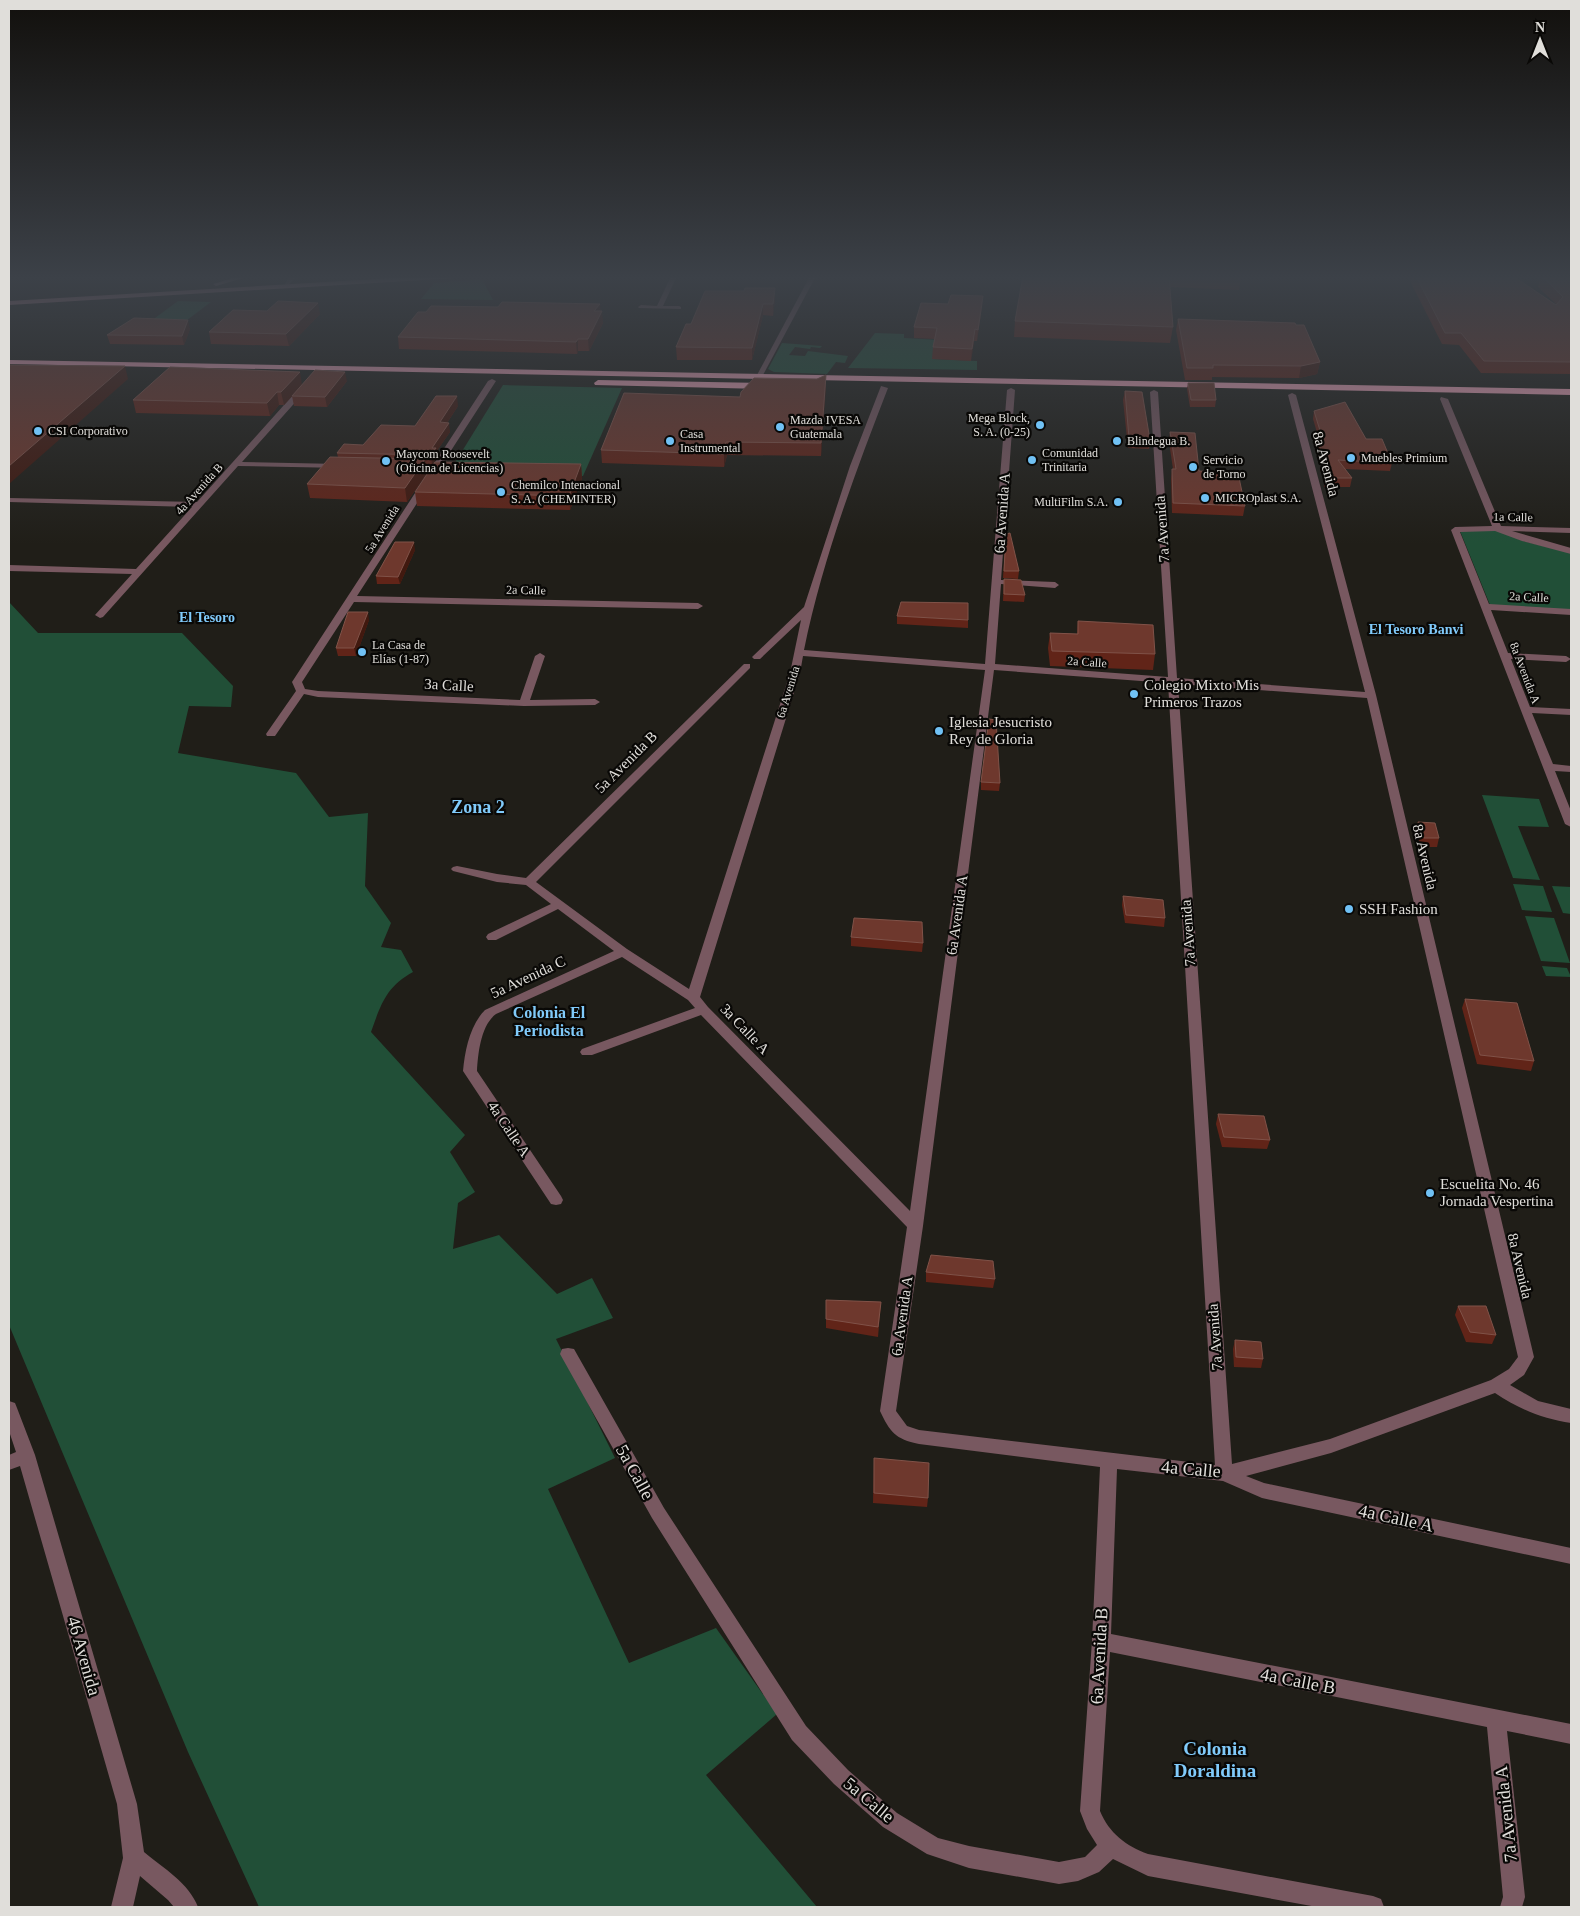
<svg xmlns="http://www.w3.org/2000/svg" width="1580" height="1916" viewBox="0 0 1580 1916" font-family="Georgia,serif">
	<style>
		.green { fill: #214f37 }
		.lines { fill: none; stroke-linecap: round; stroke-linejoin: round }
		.minor { fill: #785860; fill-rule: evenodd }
		.major { fill: #d391a2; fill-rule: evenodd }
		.highway { fill: #f7a8bd; fill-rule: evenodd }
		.wall { fill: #612418 }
		.shaded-wall { fill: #41190f }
		.building { fill: #6e382d; stroke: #805248 }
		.poi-dot { fill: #70c1f4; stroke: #090806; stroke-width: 2 }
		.labels { text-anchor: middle; stroke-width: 4.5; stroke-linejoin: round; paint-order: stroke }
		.far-poi-label { font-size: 12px; fill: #e0deda; stroke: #090806; text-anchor: start }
		.far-street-label { font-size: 12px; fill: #e0deda; stroke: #090806 }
		.far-neighbourhood-label { font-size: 14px; font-weight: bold; fill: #80cafa; stroke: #090806 }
		.street-label { font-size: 15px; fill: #e0deda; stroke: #090806 }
		.poi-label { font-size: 15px; fill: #e0deda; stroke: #090806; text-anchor: start }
		.neighbourhood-label { font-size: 16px; font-weight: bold; fill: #80cafa; stroke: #090806 }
		.quarter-label { font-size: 18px; font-weight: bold; fill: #80cafa; stroke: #090806 }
		.near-street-label { font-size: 18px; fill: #e0deda; stroke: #090806 }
		.near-neighbourhood-label { font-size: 19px; font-weight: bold; fill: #80cafa; stroke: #090806 }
	</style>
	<rect width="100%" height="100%" fill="#201e18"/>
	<!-- green -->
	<g class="green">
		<path d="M482 279 493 300 421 299 434 283Z"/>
		<path d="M178 301 211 302 183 323 151 321Z"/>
		<path d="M875 333 904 334V338L959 341 933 359 977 361V370L848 368Z"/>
		<path d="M782 343 822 346 820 348 811 347 810 349 795 347 789 355 805 356 808 351 848 356 845 363 836 362 827 374 774 372 768 369Z"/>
		<path d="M503 385 622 388 583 476 448 474Z"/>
		<path d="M1497 530 1523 541 1571 553V610L1490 605 1460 531Z"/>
		<path d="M9 602 38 633H182L233 686 231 707 189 706 178 753 296 773 329 817 368 813 365 886 391 923 381 947 401 950 413 972C386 987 381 1004 371 1032L465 1135 450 1152 475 1192 458 1203 453 1249 499 1235 557 1294 592 1278 613 1318 556 1339 615 1458 548 1489 629 1663 716 1628 777 1714 706 1775 817 1907H259L188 1752 9 1325Z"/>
		<path d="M1482 795 1539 799 1549 827 1518 826 1540 880 1513 878Z"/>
		<path d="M1513 884 1543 886 1552 912 1522 910Z"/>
		<path d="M1552 886 1571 887V914L1563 913Z"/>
		<path d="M1525 916 1554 918 1570 963 1541 961Z"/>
		<path d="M1542 966 1567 968 1571 977 1546 976Z"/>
	</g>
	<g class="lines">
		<!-- minor -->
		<g class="minor">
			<path d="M296 276H304L292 281 288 286H284L288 279Z"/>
			<path d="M671 276H677L663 306H679L681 307V309L639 308 638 307 641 305 657 306Z"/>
			<path d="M810 276H816L763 375 758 376 757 375Z"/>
			<path d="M492 379 496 381 357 596 698 603 703 606 698 609 354 602 302 682 305 689 318 691 520 700 535 656 540 653 545 656 530 700 595 699 600 702 595 705 524 706 318 697 304 694 275 736H267L266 734 296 691 292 682 488 381Z"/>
			<path d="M301 386 308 388 242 462 340 464H343V468L238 466 103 617 100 618 95 615 132 574 9 571V565L136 569 192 507 9 502V498L197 502Z"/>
			<path d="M881 386 888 388C855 473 822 561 804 650L985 664 1007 390 1011 388 1015 390 1001 580 1055 582 1059 585 1055 588 1001 584 995 664 1168 677 1150 392 1154 390 1158 392 1177 678 1365 692 1288 395 1292 393 1296 395 1376 695 1534 1357 1524 1375 1510 1385 1538 1401 1571 1409V1423C1543 1419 1519 1409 1495 1393L1331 1453 1246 1476 1264 1483 1571 1548V1564L1262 1498 1223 1481 1117 1469 1111 1634 1571 1724V1744L1507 1731 1525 1897 1522 1907H1500L1503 1897 1487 1727 1110 1652 1100 1811C1109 1833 1126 1846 1148 1854L1373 1896 1381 1899 1384 1907H1317L1148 1876 1113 1859 1099 1872 1078 1881 1059 1884 969 1868 927 1854 883 1827 834 1784 792 1740 652 1518 560 1354 562 1349 568 1348 574 1349 664 1508 806 1726 848 1770 897 1813 938 1838 969 1846 1059 1862 1085 1857 1097 1845 1087 1829 1080 1811 1092 1641 1100 1467 919 1444C895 1439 890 1432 880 1411L907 1227 701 1015 592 1055H582L580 1052 582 1049 695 1008 688 1000 622 957 496 1014C481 1025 478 1053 477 1071L561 1196 563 1200 561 1204 556 1205 551 1204 463 1071C465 1050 470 1025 485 1010L614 951 558 909 496 940H488L486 937 488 934 551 904 526 885 497 882 453 871 451 869 453 867 457 866 497 874 526 878 744 664H750V668L536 882 627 949 689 989 790 673 801 620 760 659H754L752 657 804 607 850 466ZM803 656 985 670 910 1211 708 1007 700 997 800 673ZM994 670 1168 683 1215 1465 919 1430 907 1426 896 1411 923 1226ZM1178 684 1367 698 1518 1357 1509 1369 1491 1380 1330 1439 1232 1464Z"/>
			<path d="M1441 397 1448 399 1501 526 1571 528V533L1512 531 1571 548V554L1522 541 1495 531 1460 532 1489 604 1571 609V615L1491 610 1508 653 1566 656 1571 659 1566 662 1511 659 1530 707 1571 709V715L1532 713 1553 764 1571 766V772L1555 771 1571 811V827L1565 824 1451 530 1455 527 1492 526 1440 399Z"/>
			<path d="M9 1401 15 1403 17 1408 35 1455 137 1804 144 1852C163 1868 189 1883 198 1907H174L168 1900 140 1876 133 1907H111L123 1858 117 1804 20 1466 9 1470V1455L16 1452 9 1431Z"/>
		</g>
		<!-- major -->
		<g class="major">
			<path d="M240 276H250L216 286 213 284Z"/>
			<path d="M427 276H459L456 278 9 305V301Z"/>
		</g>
		<!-- highway -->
		<g class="highway">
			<path d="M9 360 1571 389V395L9 364Z"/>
			<path d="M598 380 767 383 771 386 767 389 595 385 594 383Z"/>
		</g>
	</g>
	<!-- wall -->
	<g class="wall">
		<path d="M1023 276H1241L1239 290 1170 287 1173 327 1170 343 1014 337 1015 321Z"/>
		<path d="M1411 276H1513L1556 305H1557L1538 287 1541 276 1571 277V374L1481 373 1459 345 1442 344 1410 281Z"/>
		<path d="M775 299 773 316 763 315 752 360H677L676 347 691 324Z"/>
		<path d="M600 304V311L603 323 589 351H578L577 354 399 349 398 337 498 307Z"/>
		<path d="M982 307 977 341H974L971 361 932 359 933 347 935 339 914 338V327Z"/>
		<path d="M320 314 289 346 211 344 209 332Z"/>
		<path d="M1178 319 1320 362 1317 374 1299 378 1212 377V380H1185L1176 330Z"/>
		<path d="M190 329 184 345 110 344 107 335Z"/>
		<path d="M826 375 821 456 727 455 724 467 602 463 601 450 740 397 817 379Z"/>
		<path d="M347 381 327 407 294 406 292 396 298 390 284 405H279L270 416 136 413 133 400Z"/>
		<path d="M1188 383 1216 400 1215 407H1190L1187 389Z"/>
		<path d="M1125 391 1150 440 1149 449 1128 448 1123 400Z"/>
		<path d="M458 406 447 423 450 432 436 452 437 457 432 465H426L427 473 407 502 310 498 307 484 338 457 337 453 363 445 415 426Z"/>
		<path d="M1314 411 1366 439 1392 463 1390 471 1345 469 1352 478 1350 487H1324L1325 468 1322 467 1315 445 1316 436H1318L1313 419Z"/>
		<path d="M1170 432 1199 471 1245 506 1243 516 1172 513 1171 479 1172 469H1173L1169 442Z"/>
		<path d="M581 464 582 478 570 510 417 506 415 492Z"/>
		<path d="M1006 534 1019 571 1018 579 1003 578Z"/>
		<path d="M415 550 400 584H377L376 576Z"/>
		<path d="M1004 579 1025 595 1024 602 1003 601Z"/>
		<path d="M897 616 968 620V628L897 624Z"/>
		<path d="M369 620 356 656H338L336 648Z"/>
		<path d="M1078 621 1155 654 1153 670 1050 666 1048 648 1050 633 1077 634Z"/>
		<path d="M981 782 1000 783 999 791 981 790Z"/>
		<path d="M1418 822 1439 838 1437 847H1421L1416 831Z"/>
		<path d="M1123 896 1165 918 1164 927 1125 923 1122 905Z"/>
		<path d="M851 937 923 943 922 952 851 946Z"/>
		<path d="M1465 999 1534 1061 1531 1071 1477 1064 1462 1008Z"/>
		<path d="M1218 1114 1270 1140 1267 1149 1222 1147 1216 1124Z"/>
		<path d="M926 1272 995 1279 993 1288 926 1282Z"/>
		<path d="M826 1300 881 1302 878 1337 826 1328Z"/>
		<path d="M1458 1306 1496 1335 1492 1344 1466 1342 1455 1315Z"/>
		<path d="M1235 1340 1263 1359 1261 1368 1234 1367 1233 1349Z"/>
		<path d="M874 1458 928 1498 927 1507 873 1503Z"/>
	</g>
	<!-- shaded-wall -->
	<g class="shaded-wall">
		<path d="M775 288V299L773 316V304Z"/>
		<path d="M983 296 982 307 977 341 978 330Z"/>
		<path d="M318 303 320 314 289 346 286 334Z"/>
		<path d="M600 304 601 315 602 311 603 323 589 351 588 339 594 311Z"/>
		<path d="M763 304V315L752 360V348Z"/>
		<path d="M188 320 190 329 184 345 182 336Z"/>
		<path d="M975 329 974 341 971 361 972 349Z"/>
		<path d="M578 339V351L577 354 576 342Z"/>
		<path d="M1320 362 1317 374 1299 378 1301 366Z"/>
		<path d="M125 366 128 379 9 484V466Z"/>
		<path d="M300 372 302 385 284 405 281 392Z"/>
		<path d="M345 372 347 381 327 407 325 397Z"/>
		<path d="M826 375V388L821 456V443Z"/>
		<path d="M277 392 279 405 270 416 267 403Z"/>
		<path d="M457 396 458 406 441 432 440 422Z"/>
		<path d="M449 423 450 432 436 452 437 457 432 465 431 455 432 448Z"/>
		<path d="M726 442 727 455 724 467V454Z"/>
		<path d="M425 459 427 473 407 502 405 488Z"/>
		<path d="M581 464 582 478 570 510 569 496Z"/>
		<path d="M414 542 415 550 400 584 398 577Z"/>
		<path d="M368 612 369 620 356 656 354 648Z"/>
	</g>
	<!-- building -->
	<g class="building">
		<path d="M1023 276H1169L1173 327 1015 321Z"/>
		<path d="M1416 276H1513L1556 305 1563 297 1542 276 1571 277V362L1484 361 1461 333H1445Z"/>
		<path d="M745 288H775L773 304H763L752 348 676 347 686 324H691L705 291H744Z"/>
		<path d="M951 295 983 296 978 330 975 329 972 349 933 347 937 328 914 327 921 303 948 304Z"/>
		<path d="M278 301 318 303 286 334 209 332 233 310 267 311Z"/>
		<path d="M502 302 600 304 594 311H602L588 339H578L576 342 398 337 418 312H426L431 306 498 307Z"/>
		<path d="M134 318 188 320 182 336 107 335Z"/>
		<path d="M1178 319 1295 323 1296 325H1304L1320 362 1301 366 1213 365V368H1187Z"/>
		<path d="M9 365 125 366 9 466Z"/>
		<path d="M170 367 300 372 281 392H277L267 403 133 400Z"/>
		<path d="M315 370 345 372 325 397 292 396Z"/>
		<path d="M826 375 821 443 726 442 724 454 601 450 624 393 740 397 741 392 754 378 817 379Z"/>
		<path d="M1188 383H1214L1216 400H1191Z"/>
		<path d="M1125 391 1142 392 1150 440 1129 438Z"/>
		<path d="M436 396H457L440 422 449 423 432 448H436L431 455 337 453 344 444 363 445 381 425 415 426Z"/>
		<path d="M1345 402 1366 439H1382L1392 463 1338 460 1352 478H1326L1327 459H1324L1316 436 1322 437 1314 411Z"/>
		<path d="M1170 432 1195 433 1199 471 1238 473 1245 506 1173 503 1172 469H1176Z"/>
		<path d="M330 457 425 459 405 488 307 484Z"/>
		<path d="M435 462 581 464 569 496 415 492Z"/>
		<path d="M1010 533 1019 571H1004L1006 534Z"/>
		<path d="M395 542H414L398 577 376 576Z"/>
		<path d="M1004 579 1021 580 1025 595 1004 594Z"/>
		<path d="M901 602 968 603V620L897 616Z"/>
		<path d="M348 612H368L354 648H336Z"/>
		<path d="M1078 621 1153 625 1155 654 1052 651 1050 633 1078 634Z"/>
		<path d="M989 719 996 720 1000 783 981 782Z"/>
		<path d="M1418 822 1435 823 1439 838H1424Z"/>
		<path d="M1123 896 1163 900 1165 918 1126 915Z"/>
		<path d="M854 918 922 922 923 943 851 937Z"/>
		<path d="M1465 999 1517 1003 1534 1061 1480 1055Z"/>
		<path d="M1218 1114 1264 1116 1270 1140 1224 1137Z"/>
		<path d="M931 1255 993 1261 995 1279 926 1272Z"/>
		<path d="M826 1300 881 1302 878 1327 826 1319Z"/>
		<path d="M1458 1306H1486L1496 1335 1470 1332Z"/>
		<path d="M1235 1340 1261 1342 1263 1359 1236 1357Z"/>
		<path d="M874 1458 929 1463 928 1498 874 1493Z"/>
	</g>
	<!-- sky -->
	<linearGradient id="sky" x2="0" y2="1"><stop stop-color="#12100d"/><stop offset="0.51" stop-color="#3c4148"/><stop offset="1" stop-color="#3c4148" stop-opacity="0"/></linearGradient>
	<rect width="1580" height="544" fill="url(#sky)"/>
	<!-- markers -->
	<g class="poi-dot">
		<circle cx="1040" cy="425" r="5"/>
		<circle cx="780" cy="427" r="5"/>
		<circle cx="38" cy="431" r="5"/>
		<circle cx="670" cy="441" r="5"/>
		<circle cx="1117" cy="441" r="5"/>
		<circle cx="1351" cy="458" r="5"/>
		<circle cx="1032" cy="460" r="5"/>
		<circle cx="386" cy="461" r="5"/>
		<circle cx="1193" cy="467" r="5"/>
		<circle cx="501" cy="492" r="5"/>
		<circle cx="1205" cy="498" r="5"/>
		<circle cx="1118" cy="502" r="5"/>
		<circle cx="362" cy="652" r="5"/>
		<circle cx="1134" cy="694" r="5"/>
		<circle cx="939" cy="731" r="5"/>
		<circle cx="1349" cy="909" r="5"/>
		<circle cx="1430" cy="1193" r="5"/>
	</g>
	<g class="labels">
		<!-- far-poi labels -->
		<g class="far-poi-label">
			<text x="1030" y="422" text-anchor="end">Mega Block,<tspan x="1030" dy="14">S. A. (0-25)</tspan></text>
			<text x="790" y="424">Mazda IVESA<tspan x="790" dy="14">Guatemala</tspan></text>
			<text x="48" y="435">CSI Corporativo</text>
			<text x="680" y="438">Casa<tspan x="680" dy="14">Instrumental</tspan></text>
			<text x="1127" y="445">Blindegua B.</text>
			<text x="1042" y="457">Comunidad<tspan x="1042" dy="14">Trinitaria</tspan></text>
			<text x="396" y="458">Maycom Roosevelt<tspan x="396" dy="14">(Oficina de Licencias)</tspan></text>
			<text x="1361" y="462">Muebles Primium</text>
			<text x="1203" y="464">Servicio<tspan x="1203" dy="14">de Torno</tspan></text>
			<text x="511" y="489">Chemilco Intenacional<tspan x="511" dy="14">S. A. (CHEMINTER)</tspan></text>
			<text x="1215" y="502">MICROplast S.A.</text>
			<text x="1108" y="506" text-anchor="end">MultiFilm S.A.</text>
			<text x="372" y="649">La Casa de<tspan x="372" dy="14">Elías (1-87)</tspan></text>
		</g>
		<!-- far-street labels -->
		<g class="far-street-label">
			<text transform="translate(199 489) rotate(-48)" y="4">4a Avenida B</text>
			<text transform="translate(1513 517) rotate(1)" y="4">1a Calle</text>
			<text transform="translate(382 529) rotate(-58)" y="4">5a Avenida</text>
			<text transform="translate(526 590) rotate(1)" y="4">2a Calle</text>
			<text transform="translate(1529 597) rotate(3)" y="4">2a Calle</text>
			<text transform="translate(1087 662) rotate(4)" y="4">2a Calle</text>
			<text transform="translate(1525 673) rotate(69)" y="4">8a Avenida A</text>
			<text transform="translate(788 692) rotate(-73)" y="4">6a Avenida</text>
		</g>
		<!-- far-neighbourhood labels -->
		<g class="far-neighbourhood-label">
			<text x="207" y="622">El Tesoro</text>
			<text x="1416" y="634">El Tesoro Banvi</text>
		</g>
		<!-- street labels -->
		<g class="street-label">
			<text transform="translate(1326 464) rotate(75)" y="5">8a Avenida</text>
			<text transform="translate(1002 513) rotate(-86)" y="5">6a Avenida A</text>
			<text transform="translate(1162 529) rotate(-94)" y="5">7a Avenida</text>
			<text transform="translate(449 685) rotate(3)" y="5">3a Calle</text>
			<text transform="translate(626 762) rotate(-45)" y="5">5a Avenida B</text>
			<text transform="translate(1425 857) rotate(77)" y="5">8a Avenida</text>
			<text transform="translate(957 915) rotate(-82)" y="5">6a Avenida A</text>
			<text transform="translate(1188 933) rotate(-94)" y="5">7a Avenida</text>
			<text transform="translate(528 977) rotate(-25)" y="5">5a Avenida C</text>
			<text transform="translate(745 1029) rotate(46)" y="5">3a Calle A</text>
			<text transform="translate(509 1129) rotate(56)" y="5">4a Calle A</text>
			<text transform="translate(1520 1266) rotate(77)" y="5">8a Avenida</text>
			<text transform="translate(902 1316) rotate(-82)" y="5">6a Avenida A</text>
			<text transform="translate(1215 1337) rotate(-94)" y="5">7a Avenida</text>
		</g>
		<!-- poi labels -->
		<g class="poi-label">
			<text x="1144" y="690">Colegio Mixto Mis<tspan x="1144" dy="17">Primeros Trazos</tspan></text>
			<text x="949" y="727">Iglesia Jesucristo<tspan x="949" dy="17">Rey de Gloria</tspan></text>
			<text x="1359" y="914">SSH Fashion</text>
			<text x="1440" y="1189">Escuelita No. 46<tspan x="1440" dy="17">Jornada Vespertina</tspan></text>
		</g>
		<!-- neighbourhood labels -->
		<g class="neighbourhood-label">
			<text x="549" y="1018">Colonia El<tspan x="549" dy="18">Periodista</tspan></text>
		</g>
		<!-- quarter labels -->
		<g class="quarter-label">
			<text x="478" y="813">Zona 2</text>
		</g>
		<!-- near-street labels -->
		<g class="near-street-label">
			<text transform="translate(1191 1469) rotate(5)" y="6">4a Calle</text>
			<text transform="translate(635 1472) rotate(61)" y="6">5a Calle</text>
			<text transform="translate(1396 1518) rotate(12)" y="6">4a Calle A</text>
			<text transform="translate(84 1656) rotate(74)" y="6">46 Avenida</text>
			<text transform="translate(1099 1656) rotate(-87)" y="6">6a Avenida B</text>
			<text transform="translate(1298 1681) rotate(11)" y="6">4a Calle B</text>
			<text transform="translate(869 1800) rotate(40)" y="6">5a Calle</text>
			<text transform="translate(1506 1814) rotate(-96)" y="6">7a Avenida A</text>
		</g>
		<!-- near-neighbourhood labels -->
		<g class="near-neighbourhood-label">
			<text x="1215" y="1755">Colonia<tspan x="1215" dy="22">Doraldina</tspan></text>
		</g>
	</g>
	<!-- border -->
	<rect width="1580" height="1916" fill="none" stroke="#e0deda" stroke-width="20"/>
	<!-- north arrow -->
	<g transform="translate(1540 40)" stroke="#090806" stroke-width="4" paint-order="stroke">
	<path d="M0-4L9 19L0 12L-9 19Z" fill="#e0deda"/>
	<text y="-8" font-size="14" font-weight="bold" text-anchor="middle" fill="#e0deda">N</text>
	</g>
</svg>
